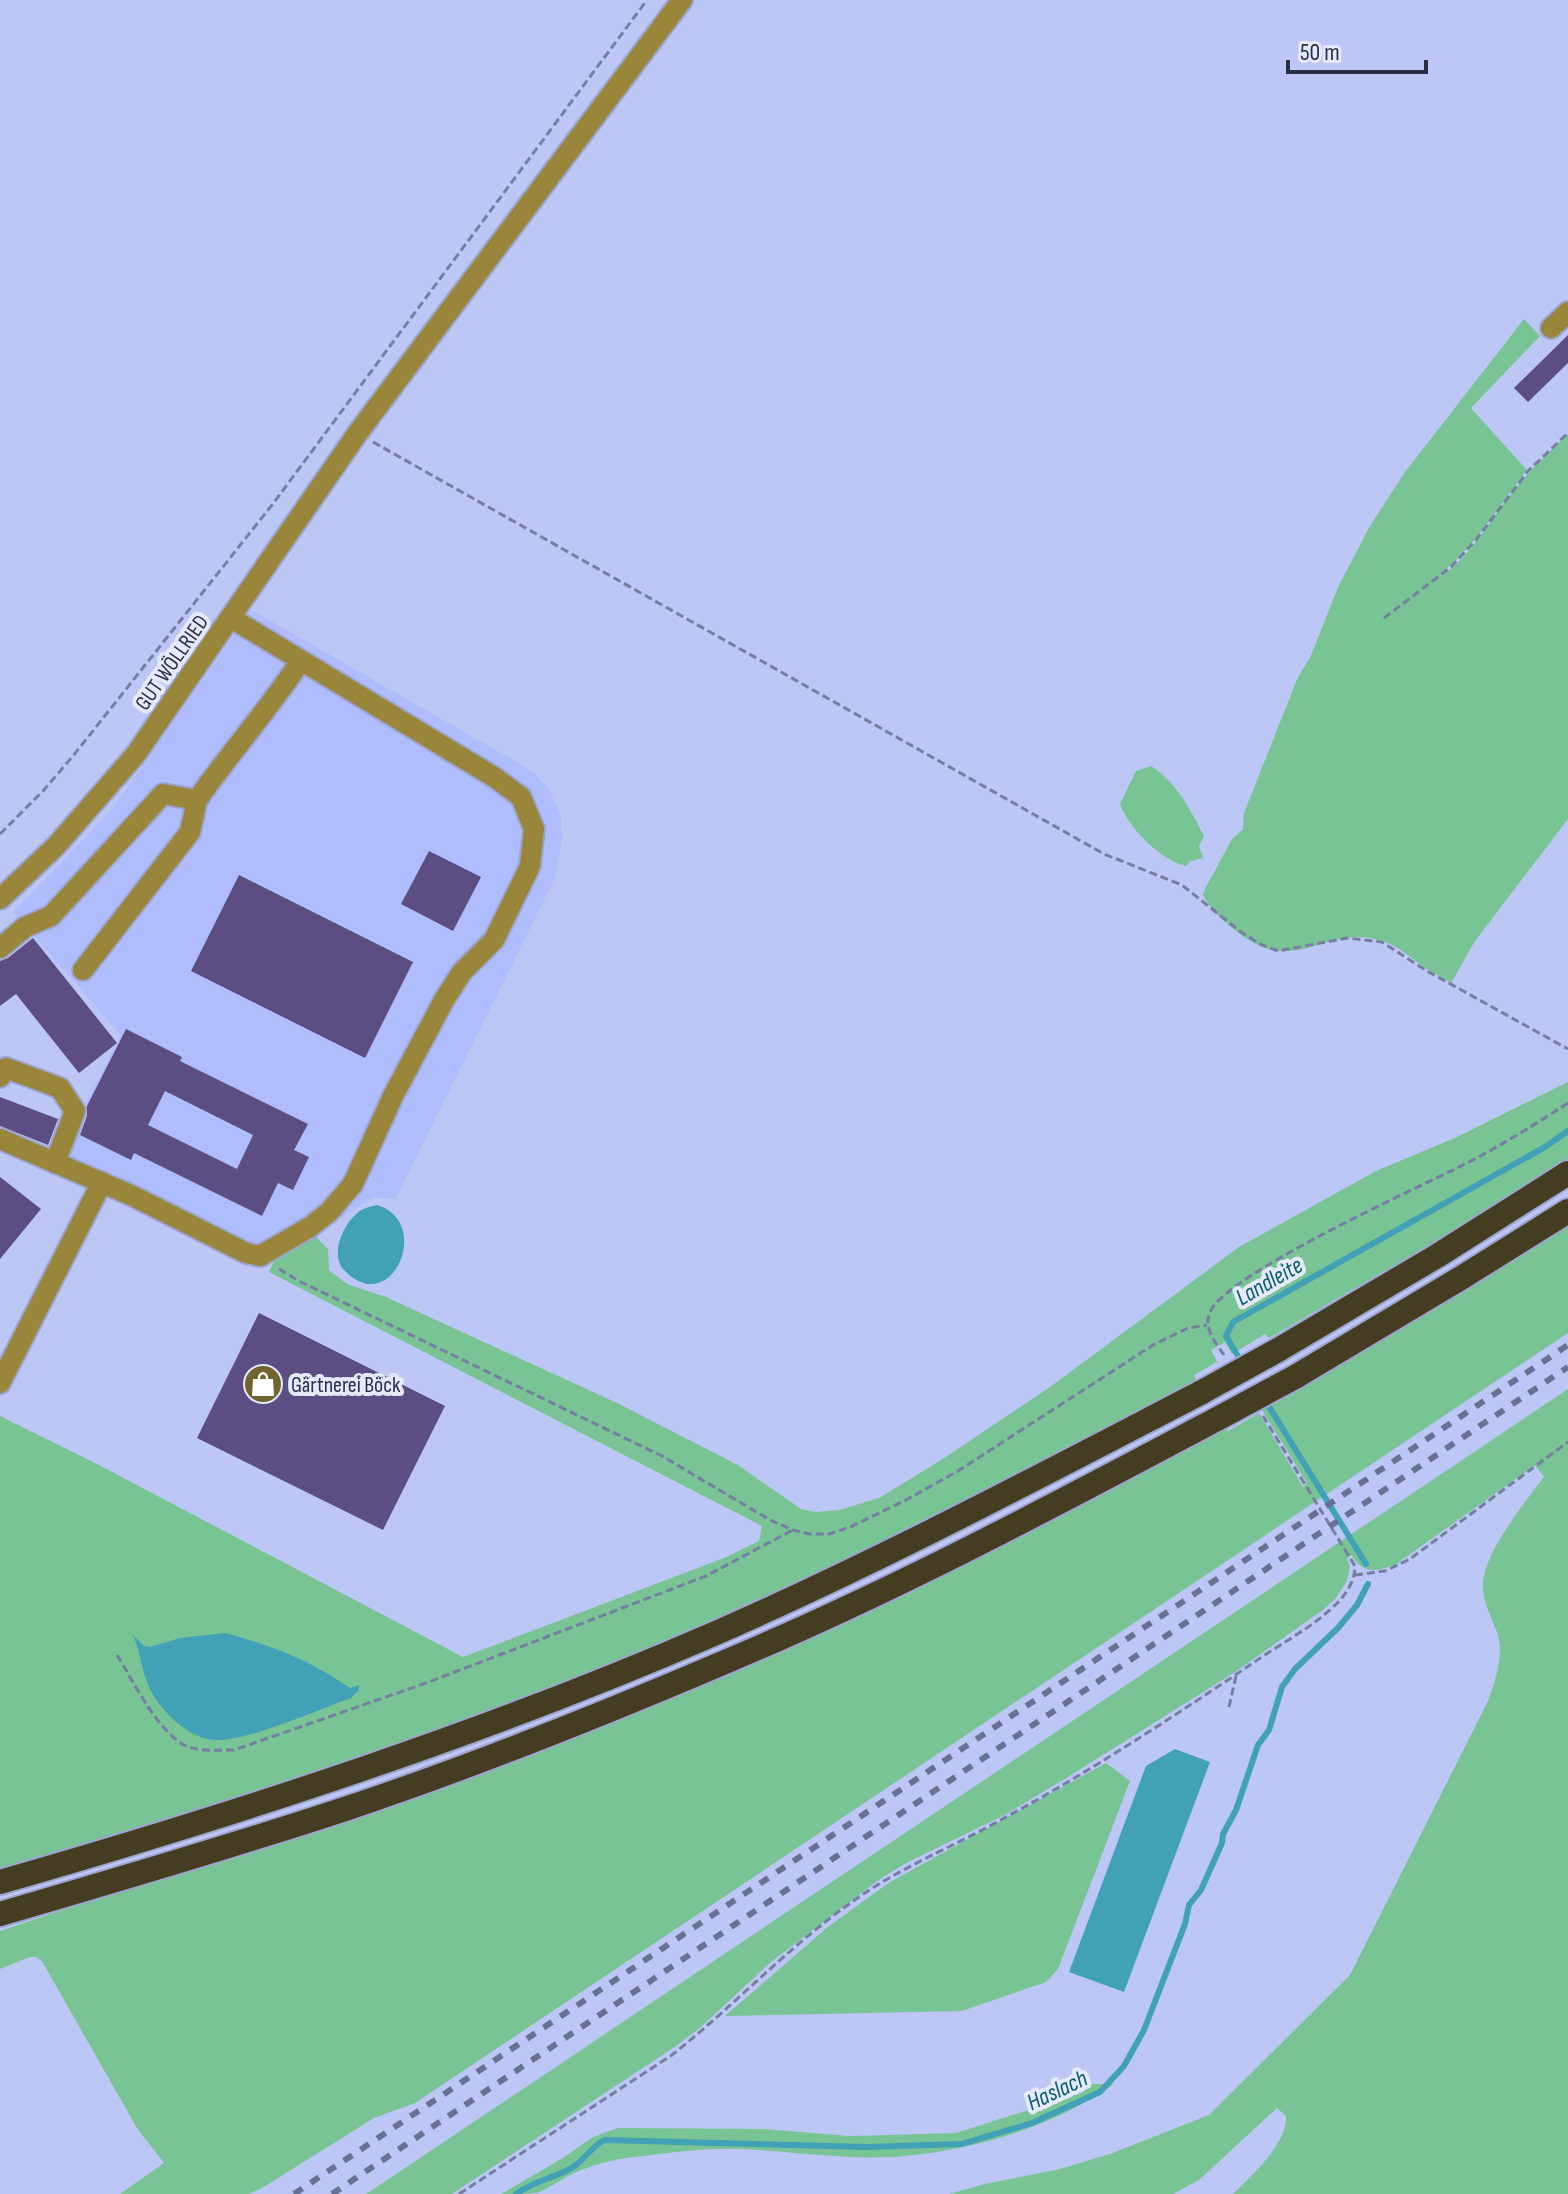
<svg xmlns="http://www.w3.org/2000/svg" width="1568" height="2194" viewBox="0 0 1568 2194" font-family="'Sofia Sans Condensed',sans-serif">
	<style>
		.built { fill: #afbdfe }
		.green { fill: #79c494 }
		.water { fill: #40a1b7 }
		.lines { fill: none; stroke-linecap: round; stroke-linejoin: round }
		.stream { stroke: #40a1b7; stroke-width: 6 }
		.building { fill: #5c4e82; fill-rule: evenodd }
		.minor-casing { stroke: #9ca5cf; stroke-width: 24 }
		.highway-casing { stroke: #9ca5cf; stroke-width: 28 }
		.path { stroke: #767ea2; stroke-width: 3; stroke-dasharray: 8 4; stroke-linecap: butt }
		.minor { stroke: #99863b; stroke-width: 20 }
		.highway { stroke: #443d22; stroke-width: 24 }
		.rail { stroke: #697193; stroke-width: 6; stroke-dasharray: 10 10; stroke-linecap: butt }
		.highway-bridge-casing { stroke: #9ca5cf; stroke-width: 28; stroke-linecap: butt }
		.highway-bridge { stroke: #443d22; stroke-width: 24 }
		.labels { text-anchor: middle; stroke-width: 8; stroke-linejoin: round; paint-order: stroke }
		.street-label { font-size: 22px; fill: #292e45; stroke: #e5e9fc }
		.poi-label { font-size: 22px; fill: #292e45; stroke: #e5e9fc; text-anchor: start }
		.water-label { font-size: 24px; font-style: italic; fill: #085c6c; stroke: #e5e9fc }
	</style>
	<rect width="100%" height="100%" fill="#bcc7f6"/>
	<!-- built -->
	<path class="built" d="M252 610 532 771 550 791 561 816 562 840 555 878 396 1198H372L275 1259 61 1152 121 1035 13 912 109 813Z"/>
	<!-- green -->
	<g class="green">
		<path d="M1524 319 1540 336 1471 408 1527 470C1500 504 1475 547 1440 574L1442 576C1471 555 1489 522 1511 494 1528 472 1548 453 1568 434V819L1475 941 1451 983C1442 977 1433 973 1424 967 1411 958 1398 946 1383 941 1323 922 1297 980 1236 931 1223 920 1211 911 1203 895L1205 889 1232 839 1243 829 1244 813 1298 677 1310 658 1339 585 1370 526 1405 472Z"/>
		<path d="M1151 766C1177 783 1190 809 1204 836L1199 846 1203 858 1191 861 1186 866C1162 861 1128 828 1120 804L1136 771Z"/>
		<path d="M1568 1082V1158L1439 1239 1269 1338 1265 1334 1232 1354 1225 1342 1211 1350 1217 1362 1194 1375 1197 1381 1036 1470 687 1635 563 1685 358 1759 255 1794 0 1873V1416L97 1464 463 1657 724 1558 759 1541 762 1526 269 1272 275 1259 312 1233 328 1249 329 1270 347 1284 386 1297 617 1403 738 1465 801 1509 815 1512 840 1510 881 1497 946 1457 1050 1387 1239 1247 1376 1171 1457 1137Z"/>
		<path d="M1568 1221V1333L415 2103 374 2118 262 2188 248 2194H120L164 2163 137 2128 43 1963 37 1957H30L0 1969V1931L234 1852 593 1723 1224 1424 1228 1431 1259 1413 1303 1487 1307 1483 1262 1410 1299 1391 1296 1384Z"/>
		<path d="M1568 1389V2194H1233C1251 2176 1288 2143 1286 2116L1277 2108 1199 2180 1173 2194H949L985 2184 1060 2169 1110 2154 1209 2115 1350 1975 1488 1701C1495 1681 1504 1656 1498 1635 1493 1620 1484 1605 1483 1589 1480 1557 1525 1502 1544 1477L1535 1465 1395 1565C1373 1572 1364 1574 1351 1555L1347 1559 1350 1566 1347 1581 1335 1599 1323 1610 1235 1672 1068 1777 1005 1815 906 1863 880 1879 771 1962 701 2027 676 2046 452 2194H366Z"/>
		<path d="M1106 1763 1130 1781 1058 1969 1046 1982 962 2011 725 2016 829 1926 890 1882Z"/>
		<path d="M1090 2084H1114C1055 2126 976 2150 904 2156 850 2161 795 2151 741 2149 709 2148 676 2152 644 2156 620 2158 597 2163 574 2173 561 2179 550 2188 537 2193 527 2194 512 2194 501 2194L563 2158 593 2137 618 2128 763 2129 850 2136 956 2133 1082 2093Z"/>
	</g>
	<!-- water -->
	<g class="water">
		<path d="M377 1205C434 1222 391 1320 344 1270 329 1254 344 1222 360 1211 364 1208 372 1206 377 1205Z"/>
		<path d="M225 1633C275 1647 307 1659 350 1688L359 1685V1690L351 1698C315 1711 257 1737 221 1740 192 1742 166 1716 152 1693 142 1676 141 1653 133 1635L144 1646 150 1647 180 1638Z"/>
		<path d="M1175 1749 1210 1762 1124 1992 1069 1972 1146 1766Z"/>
	</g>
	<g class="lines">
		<!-- stream -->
		<g class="stream">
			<path d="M1242 1363 1226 1336 1233 1322 1545 1147 1568 1131"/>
			<path d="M1265 1400 1366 1564"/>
			<path d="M516 2194C533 2182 552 2178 570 2169 584 2161 590 2148 604 2140L867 2147 962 2144 1032 2123 1100 2092 1124 2066 1144 2030 1185 1924 1189 1905 1201 1890 1222 1843 1223 1834 1236 1810 1258 1745 1269 1730 1282 1687 1295 1669 1338 1628 1357 1605 1368 1584"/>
		</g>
	</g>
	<!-- building -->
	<g class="building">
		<path d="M1568 335V363L1528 402 1514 388Z"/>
		<path d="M429 851 481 877 453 931 401 904Z"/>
		<path d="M239 875 413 962 365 1058 191 971Z"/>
		<path d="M33 938 117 1043 79 1073 16 994 0 1006V961L8 958Z"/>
		<path d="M126 1029 182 1057 180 1061 308 1124 294 1150 309 1157 293 1190 278 1183 262 1216 134 1153 131 1160 80 1135 87 1116V1106ZM165 1091 253 1135 237 1169 148 1125Z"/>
		<path d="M0 1097 58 1119 48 1145 0 1126Z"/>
		<path d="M0 1177 41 1209 0 1259Z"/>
		<path d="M259 1313 445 1406 383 1530 197 1438Z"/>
	</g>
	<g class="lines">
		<defs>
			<g id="minor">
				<path d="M1551 328 1568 312"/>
				<path d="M197 800C230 753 268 710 300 662"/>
				<path d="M0 899 56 846 136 754 357 434 682 0"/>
				<path d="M0 948 25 927 51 916 163 794 197 800 190 832 83 970"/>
				<path d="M0 1077 6 1068 60 1088 75 1111 55 1163"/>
				<path d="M0 1139 133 1196 246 1253 260 1256 310 1227 329 1212 353 1184 393 1096 444 1000 462 972 494 940 530 866 534 829 521 797 494 777 231 618"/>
				<path d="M0 1383 102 1182"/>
			</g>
			<g id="highway">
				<path d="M1278 1350 1437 1256 1568 1173"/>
				<path d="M1295 1377 1461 1278 1568 1211"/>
				<path d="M0 1882C243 1812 484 1734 716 1633 882 1560 1042 1475 1202 1392"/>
				<path d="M0 1914C117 1880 233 1846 348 1808 476 1765 601 1715 725 1662 894 1591 1055 1505 1217 1419"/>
			</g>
		</defs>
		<!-- minor casing -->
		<use href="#minor" class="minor-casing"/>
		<!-- highway casing -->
		<use href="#highway" class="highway-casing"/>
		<!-- path -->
		<g class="path">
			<path d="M373 442 1104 854 1182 885 1241 932 1262 945 1278 951 1347 938 1382 942 1427 971 1568 1049"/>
			<path d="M1384 618 1451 567 1476 540 1528 471 1568 433"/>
			<path d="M0 834 43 791 73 756 272 505 647 0"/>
			<path d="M279 1269 299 1281 662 1456 770 1520 793 1530 810 1534H829L850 1527 906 1500 958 1471 1153 1345 1188 1328 1207 1325"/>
			<path d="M1224 1355C1215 1342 1203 1328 1210 1312 1228 1273 1416 1189 1463 1165 1499 1147 1534 1125 1568 1103"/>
			<path d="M1355 1575 1385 1571 1410 1559 1568 1442"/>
			<path d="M117 1655C133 1681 157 1730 184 1745 199 1752 217 1750 234 1750L426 1683 706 1576 793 1530"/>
			<path d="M1229 1707 1236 1676"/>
			<path d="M459 2194 672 2055C734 2006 788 1947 852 1902 900 1867 955 1846 1006 1817 1091 1771 1173 1717 1253 1663 1281 1643 1318 1625 1341 1599 1349 1589 1355 1579 1355 1566L1263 1416"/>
		</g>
		<!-- minor -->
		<use href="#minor" class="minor"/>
		<!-- highway -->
		<use href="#highway" class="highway"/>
		<!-- rail -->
		<g class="rail">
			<path d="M294 2194 1568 1345"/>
			<path d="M332 2194 1568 1367"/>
		</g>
		<defs>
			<g id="highway-bridge">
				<path d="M1202 1392 1278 1350"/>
				<path d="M1217 1419 1295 1377"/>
			</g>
		</defs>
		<!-- highway-bridge casing -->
		<use href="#highway-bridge" class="highway-bridge-casing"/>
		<!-- highway-bridge -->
		<use href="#highway-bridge" class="highway-bridge"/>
	</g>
	<!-- icons -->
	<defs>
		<symbol id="shop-disc" viewBox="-11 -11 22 22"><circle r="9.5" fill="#716431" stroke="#e5e9fc"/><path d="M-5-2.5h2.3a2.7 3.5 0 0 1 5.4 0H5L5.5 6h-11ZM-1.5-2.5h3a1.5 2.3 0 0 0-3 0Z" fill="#fff"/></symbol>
	</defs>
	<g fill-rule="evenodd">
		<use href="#shop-disc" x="241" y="1362" width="44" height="44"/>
	</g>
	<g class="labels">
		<!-- street labels -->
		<g class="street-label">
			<text transform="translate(171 662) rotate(-55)" y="8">GUT WÖLLRIED</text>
		</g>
		<!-- poi labels -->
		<g class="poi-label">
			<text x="291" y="1392">Gärtnerei Böck</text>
		</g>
		<!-- water labels -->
		<g class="water-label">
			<text transform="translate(1269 1281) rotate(-30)" y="8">Landleite</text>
			<text transform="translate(1057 2090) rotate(-25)" y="8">Haslach</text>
		</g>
	</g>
	<!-- scale -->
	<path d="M1288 60v12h138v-12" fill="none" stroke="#292e45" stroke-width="4"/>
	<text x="1300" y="60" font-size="24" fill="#292e45" stroke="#e5e9fc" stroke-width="6" paint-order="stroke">50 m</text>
</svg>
